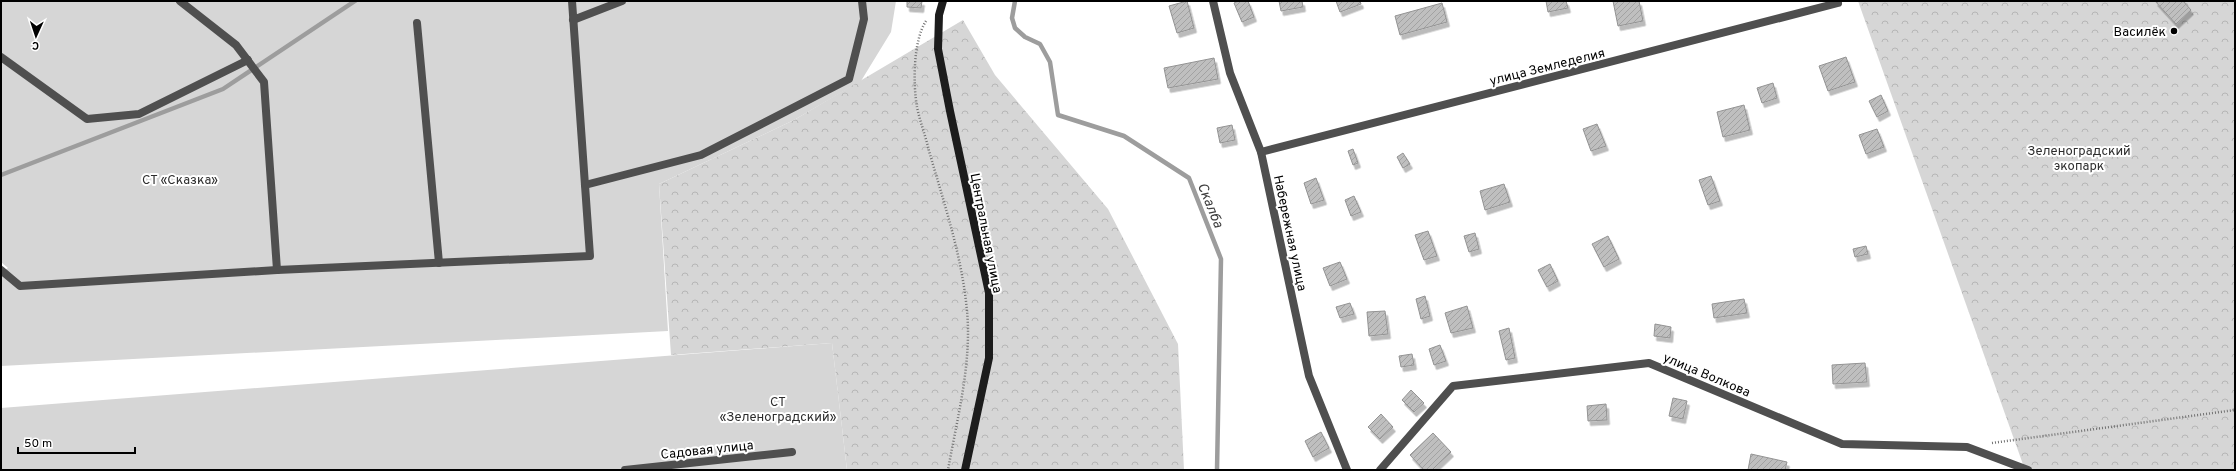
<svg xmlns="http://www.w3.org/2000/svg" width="2236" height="471" viewBox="0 0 2236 471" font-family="Overpass,sans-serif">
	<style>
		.green { fill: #d6d6d6 }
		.forest { fill: url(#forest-crowns) }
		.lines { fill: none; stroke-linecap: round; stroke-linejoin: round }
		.stream { stroke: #9d9d9d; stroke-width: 4.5 }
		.building { fill: url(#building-hatch); stroke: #939393; filter: url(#shadow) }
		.path { stroke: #717171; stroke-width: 2.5; stroke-dasharray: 1 2; stroke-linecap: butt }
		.lane { stroke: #4f4f4f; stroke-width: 8 }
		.street { stroke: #4f4f4f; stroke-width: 8 }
		.secondary { stroke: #1c1c1c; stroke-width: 8 }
		.poi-dot { fill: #000; stroke: #fff; stroke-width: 1.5 }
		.labels { text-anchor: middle; stroke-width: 4; stroke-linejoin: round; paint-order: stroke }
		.poi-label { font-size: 13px; fill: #000; stroke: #fff; text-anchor: end }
		.street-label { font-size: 13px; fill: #000; stroke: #fff }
		.park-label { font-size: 13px; fill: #2d2d2d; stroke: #fff }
		.water-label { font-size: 14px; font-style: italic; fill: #3e3e3e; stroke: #fff }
	</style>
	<defs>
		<pattern id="forest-crowns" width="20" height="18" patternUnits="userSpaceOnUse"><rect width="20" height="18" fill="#d6d6d6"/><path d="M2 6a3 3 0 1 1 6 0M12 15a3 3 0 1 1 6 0" fill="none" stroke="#b6b6b6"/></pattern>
		<pattern id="building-hatch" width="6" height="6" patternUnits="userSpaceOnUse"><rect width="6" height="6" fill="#bfbfbf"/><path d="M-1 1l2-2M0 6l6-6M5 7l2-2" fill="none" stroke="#a2a2a2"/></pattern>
		<filter id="shadow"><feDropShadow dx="2.5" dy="4.5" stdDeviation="0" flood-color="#0004"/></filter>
	</defs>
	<rect width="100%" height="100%" fill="#fff"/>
	<!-- green -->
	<g class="green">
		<path d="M1 1H896L891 32 861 81 794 120 659 184 668 331 1 366V272L8 268 1 262Z"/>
		<path d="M832 343 847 470H1V408Z"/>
	</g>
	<!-- forest -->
	<g class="forest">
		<path d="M1858 1H2235V470H2025Z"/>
		<path d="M963 20 995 75 1108 209 1178 344 1184 470H847L832 343 671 355 659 184 794 120Z"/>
	</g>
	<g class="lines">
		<!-- stream -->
		<g class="stream">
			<path d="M1015 1 1012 18 1015 28 1025 37 1040 44 1050 62 1058 115 1124 136 1189 178 1221 259 1217 470"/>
			<path d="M1 175 223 89 355 1"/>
		</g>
	</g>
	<!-- building -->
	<g class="building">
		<path d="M907 1H922L921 8 907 7Z"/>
		<path d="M1187 1 1194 28 1177 33 1169 6Z"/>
		<path d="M1238 1H1248L1254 17 1242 22 1234 3Z"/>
		<path d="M1279 1H1302L1303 7 1281 11Z"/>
		<path d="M1336 1H1360L1361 4 1340 12Z"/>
		<path d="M1546 1H1566L1568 8 1548 12Z"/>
		<path d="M1613 1H1639L1643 21 1618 26Z"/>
		<path d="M2155 1H2183L2191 10 2176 24Z"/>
		<path d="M1442 3 1447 22 1400 35 1395 16Z"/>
		<path d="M1846 57 1855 82 1828 91 1819 66Z"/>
		<path d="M1214 58 1218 79 1168 88 1164 68Z"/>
		<path d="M1773 83 1777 98 1762 103 1757 88Z"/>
		<path d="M1881 95 1888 111 1877 117 1869 101Z"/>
		<path d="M1744 105 1750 130 1723 137 1717 112Z"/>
		<path d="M1597 124 1606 146 1591 151 1583 129Z"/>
		<path d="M1232 125 1235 140 1220 143 1217 128Z"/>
		<path d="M1877 129 1884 147 1866 154 1859 135Z"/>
		<path d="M1353 149 1358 163 1353 165 1348 151Z"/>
		<path d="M1403 153 1410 164 1403 168 1397 157Z"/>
		<path d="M1711 176 1720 201 1708 205 1699 180Z"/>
		<path d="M1316 178 1324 200 1311 204 1304 183Z"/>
		<path d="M1504 184 1510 202 1485 210 1480 191Z"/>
		<path d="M1354 196 1361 212 1351 216 1345 200Z"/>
		<path d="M1428 231 1437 256 1424 260 1415 235Z"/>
		<path d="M1475 233 1479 249 1469 252 1464 236Z"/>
		<path d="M1608 236 1619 259 1604 267 1592 244Z"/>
		<path d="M1866 246 1868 254 1855 257 1853 249Z"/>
		<path d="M1340 262 1347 279 1330 286 1323 268Z"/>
		<path d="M1550 264 1558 281 1547 287 1538 270Z"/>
		<path d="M1425 296 1430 316 1421 319 1416 299Z"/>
		<path d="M1744 299 1747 313 1714 318 1712 304Z"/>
		<path d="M1350 303 1354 314 1340 318 1336 307Z"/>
		<path d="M1467 306 1473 328 1451 333 1445 313Z"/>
		<path d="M1385 311 1388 334 1369 336 1367 312Z"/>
		<path d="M1655 324 1671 327 1670 338 1654 336Z"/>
		<path d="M1509 328 1515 358 1506 360 1499 331Z"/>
		<path d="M1440 345 1446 361 1434 365 1429 349Z"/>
		<path d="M1412 354 1414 365 1401 367 1399 356Z"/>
		<path d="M1865 363 1867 382 1833 384 1832 365Z"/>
		<path d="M1411 390 1424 403 1414 412 1402 400Z"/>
		<path d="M1673 398 1687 401 1683 419 1669 416Z"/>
		<path d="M1606 404 1607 420 1588 421 1587 406Z"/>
		<path d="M1381 414 1393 427 1380 439 1368 427Z"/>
		<path d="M1321 432 1329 448 1313 457 1305 441Z"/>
		<path d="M1433 433 1451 452 1432 470H1424L1410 455Z"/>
		<path d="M1751 454 1787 462 1785 470H1748Z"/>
	</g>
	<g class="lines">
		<!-- path -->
		<g class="path">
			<path d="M926 21C913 41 913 84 917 107 920 122 926 137 929 151 944 203 962 256 967 311 972 363 957 419 948 470"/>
			<path d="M1992 443 2235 410"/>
		</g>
		<!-- lane -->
		<g class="lane">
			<path d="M180 1 236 45 264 82 277 270"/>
			<path d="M573 20 622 1"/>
			<path d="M417 23 439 263"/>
			<path d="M1 57 87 119 139 114 248 60"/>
			<path d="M585 185 701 155 849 79 864 19 862 1"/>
			<path d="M1 270 20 286 277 270 590 256 572 1"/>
		</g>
		<!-- street -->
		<g class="street">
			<path d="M1213 1 1230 73 1261 152 1309 376 1347 470"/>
			<path d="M1261 152 1838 3"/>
			<path d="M625 470 792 452"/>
			<path d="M1380 470 1453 386 1649 363 1842 444 1967 447 2028 470"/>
		</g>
		<!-- secondary -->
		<path class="secondary" d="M943 1 939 15 938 49 950 111 989 293V358L965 470"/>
	</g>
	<!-- markers -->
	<circle class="poi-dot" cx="2174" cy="31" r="4"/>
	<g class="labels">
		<!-- poi labels -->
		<g class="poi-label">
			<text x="2166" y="36">Василёк</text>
		</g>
		<!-- street labels -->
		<g class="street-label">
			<text transform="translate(1547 66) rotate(-14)" y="5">улица Земледелия</text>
			<text transform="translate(987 233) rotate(79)" y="5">Центральная улица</text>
			<text transform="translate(1291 233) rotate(78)" y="5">Набережная улица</text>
			<text transform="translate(1707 374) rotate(23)" y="5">улица Волкова</text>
			<text transform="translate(707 449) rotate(-6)" y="5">Садовая улица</text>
		</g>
		<!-- park labels -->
		<g class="park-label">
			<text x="2079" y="155">Зеленоградский<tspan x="2079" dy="15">экопарк</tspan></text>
			<text x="180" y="184">СТ «Сказка»</text>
			<text x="778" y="406">СТ<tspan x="778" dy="15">«Зеленоградский»</tspan></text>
		</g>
		<!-- water labels -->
		<g class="water-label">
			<text transform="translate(1211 205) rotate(68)" y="5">Скалба</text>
		</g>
	</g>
	<!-- border -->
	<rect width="2236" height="471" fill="none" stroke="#000000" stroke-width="4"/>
	<!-- north arrow -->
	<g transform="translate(36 36) rotate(183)" stroke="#ffffff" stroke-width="3" paint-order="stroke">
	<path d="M0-3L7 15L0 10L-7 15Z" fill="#000000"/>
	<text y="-6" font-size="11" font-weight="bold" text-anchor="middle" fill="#000000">С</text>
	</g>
	<!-- scale -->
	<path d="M18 447v6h117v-6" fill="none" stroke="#000000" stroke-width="2"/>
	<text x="24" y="447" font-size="12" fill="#000000" stroke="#ffffff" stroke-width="3" paint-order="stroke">50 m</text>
</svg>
